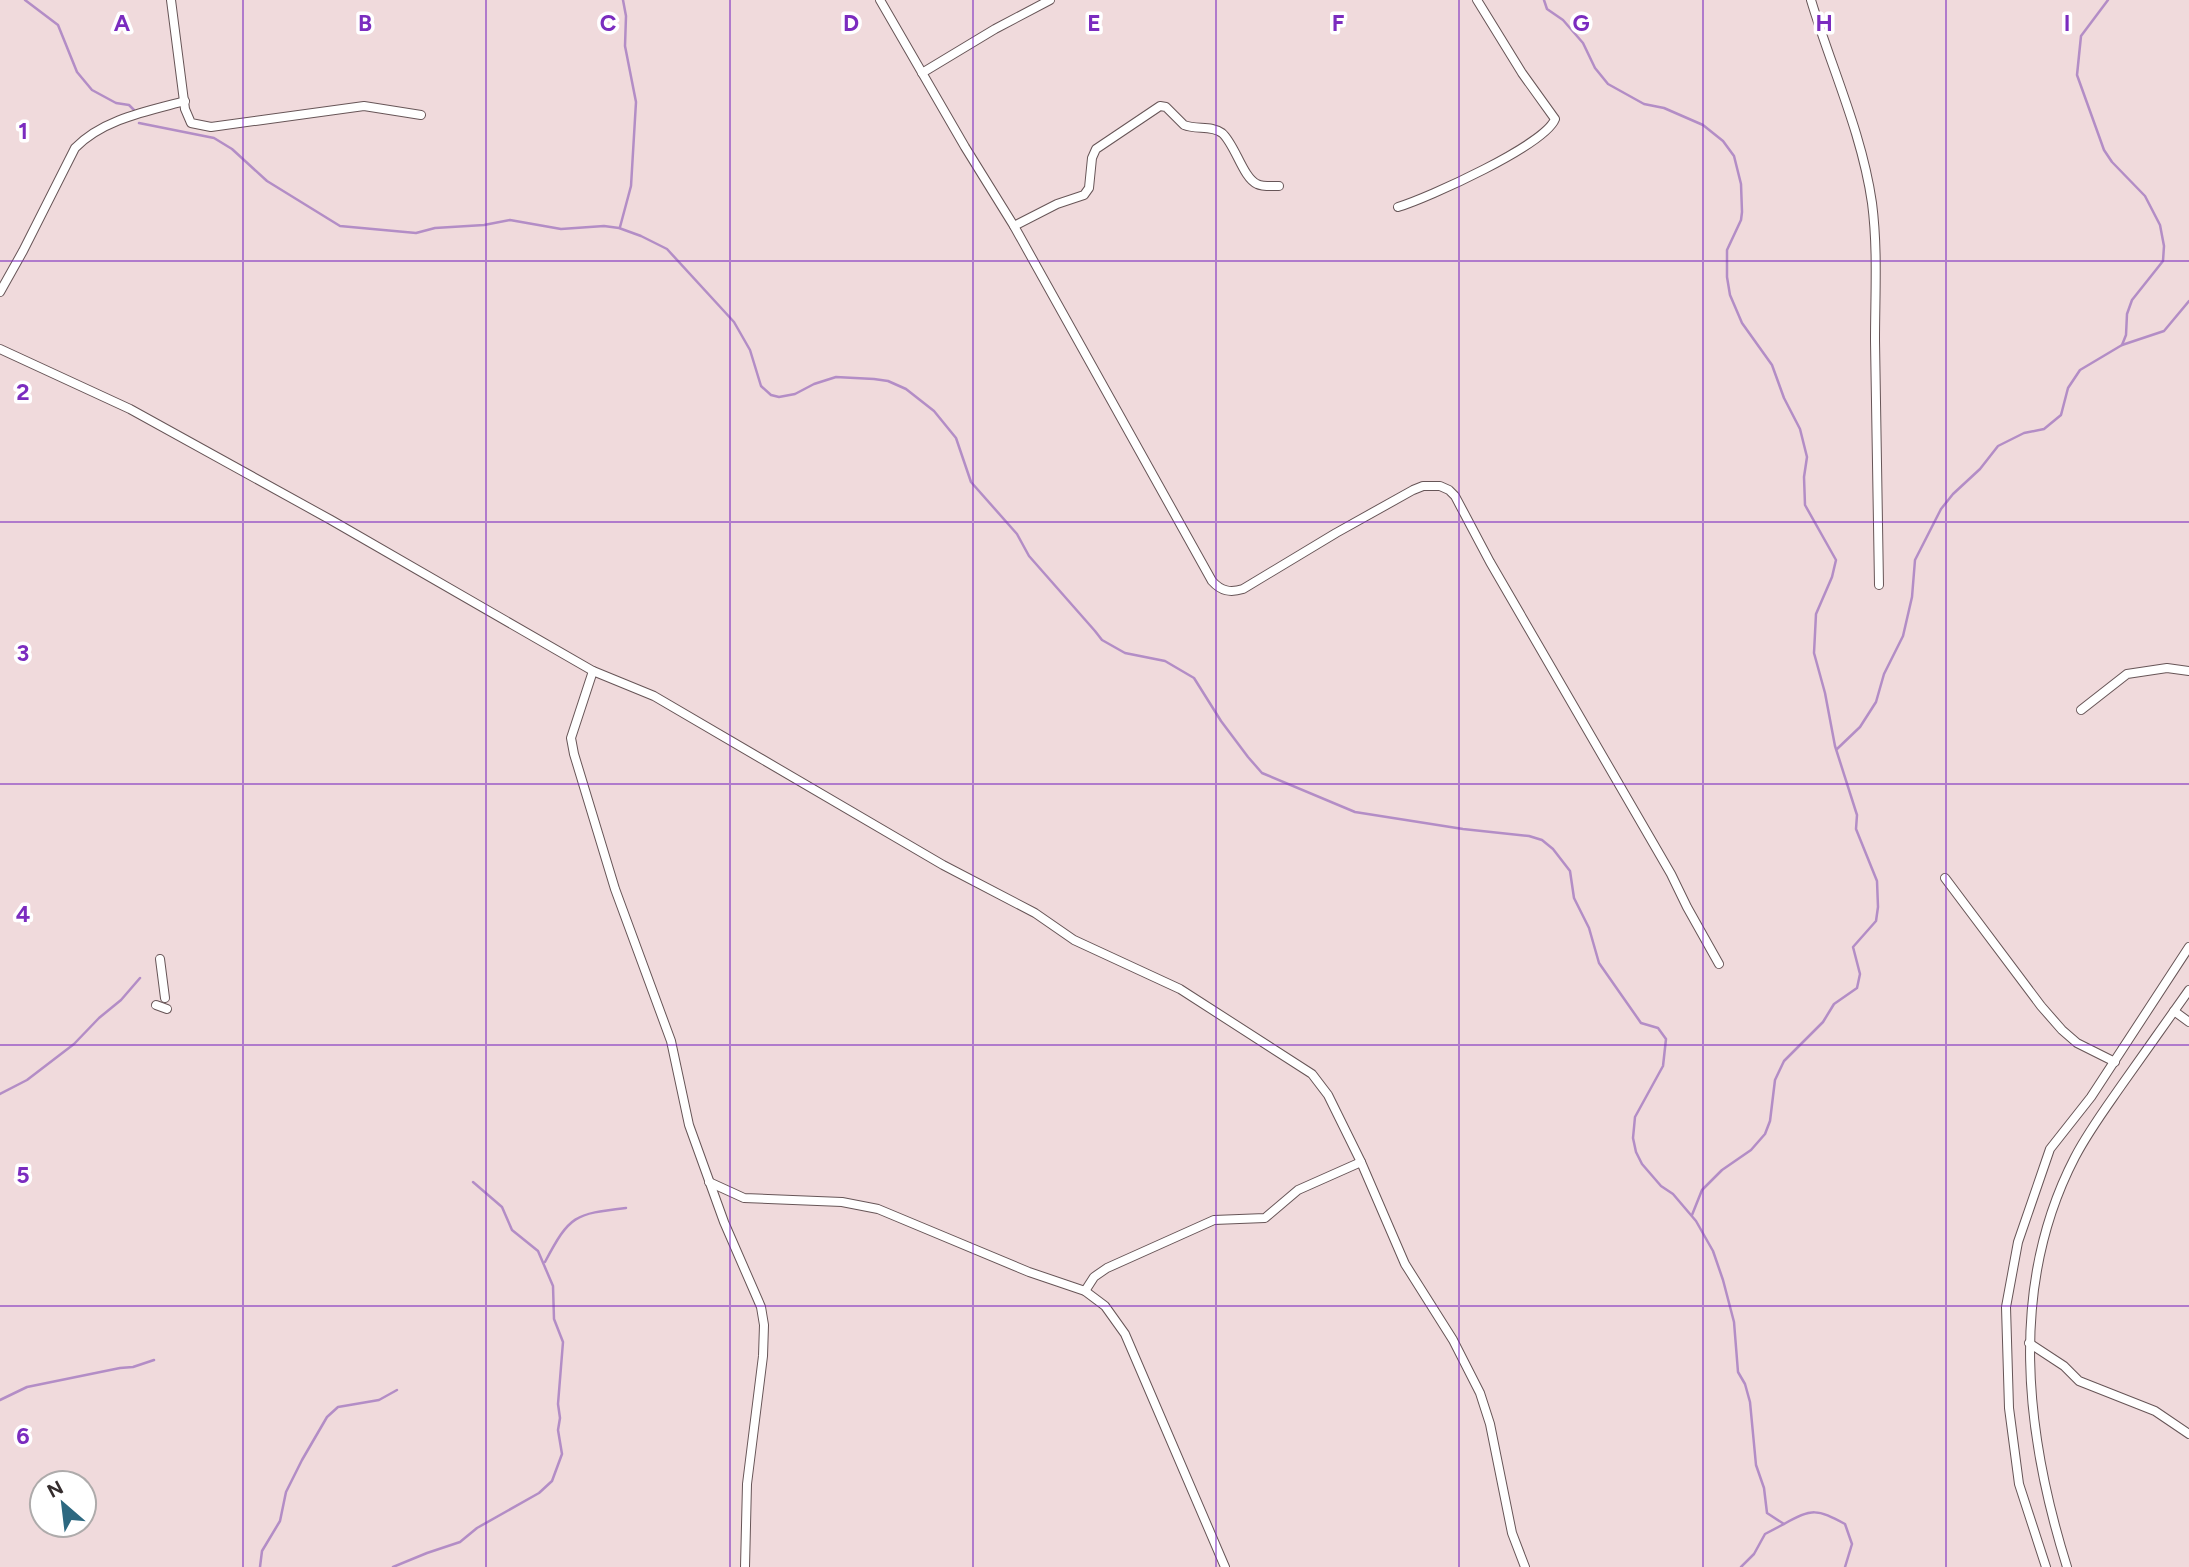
<svg xmlns="http://www.w3.org/2000/svg" width="2189" height="1567" viewBox="0 0 2189 1567" font-family="Figtree,sans-serif">
	<style>
		.lines { fill: none; stroke-linecap: round; stroke-linejoin: round }
		.stream { stroke: #b38dc6; stroke-width: 2.5 }
		.street-casing { stroke: #675557; stroke-width: 10 }
		.street { stroke: #fff; stroke-width: 8 }
		.grid { fill: none; stroke: #7b2cbf; stroke-width: 2; stroke-opacity: 0.55 }
		.grid-label { font-size: 23px; text-anchor: middle; font-weight: bold; fill: #7b2cbf; stroke: #fff; stroke-width: 7; stroke-linejoin: round; paint-order: stroke }
	</style>
	<rect width="100%" height="100%" fill="#f0dadc"/>
	<g class="lines">
		<!-- stream -->
		<g class="stream">
			<path d="M25 0 58 25 77 72 92 90 116 103 129 105 134 110"/>
			<path d="M1544 0 1547 9 1563 20 1583 43 1595 68 1608 84 1644 104 1664 108 1703 125 1723 141 1734 156 1741 184 1742 212 1741 220 1727 250V277L1730 295 1742 323 1772 365 1784 398 1800 429 1807 457 1804 477 1805 505 1836 560 1832 577 1816 614 1814 653 1825 693 1835 746 1857 815 1856 829 1877 881 1878 907 1876 921 1853 947 1860 974 1857 988 1834 1004 1823 1022 1784 1061 1775 1080 1770 1121 1765 1134 1751 1150 1722 1170 1702 1190 1692 1215"/>
			<path d="M139 123 214 138 232 149 267 181 340 226 416 233 435 228 484 225 510 220 561 229 604 226 619 228 641 236 667 249 734 322 750 350 761 386 771 395 779 397 795 394 814 384 836 377 874 379 888 381 906 389 934 411 956 438 971 482 1017 534 1029 556 1095 631 1102 640 1125 653 1165 661 1194 678 1221 721 1248 757 1262 773 1355 812 1463 829 1529 836 1542 840 1553 849 1570 871 1574 898 1589 928 1599 963 1641 1023 1658 1028 1666 1039 1663 1066 1635 1117 1633 1138 1636 1152 1642 1164 1661 1186 1673 1194 1696 1221 1713 1251 1723 1280 1734 1322 1738 1372 1745 1384 1750 1402 1756 1465 1764 1488 1767 1513 1784 1524C1812 1508 1817 1509 1845 1524L1852 1544 1845 1567"/>
			<path d="M620 227 631 186 636 102 625 46 626 16 623 0"/>
			<path d="M2122 345 2164 331 2189 301"/>
			<path d="M1837 749 1860 727 1876 702 1884 674 1903 636 1912 597 1915 560 1941 509 1953 494 1980 469 1998 446 2024 433 2044 429 2061 415 2068 388 2080 370 2122 345 2126 335 2127 314 2132 300 2163 261 2164 246 2160 225 2145 196 2112 162 2104 150 2077 75 2081 36 2108 0"/>
			<path d="M0 1094 27 1080 74 1044 99 1018 121 1000 140 978"/>
			<path d="M545 1262C570 1215 574 1214 626 1208"/>
			<path d="M0 1400 27 1387 120 1368 133 1367 154 1360"/>
			<path d="M260 1567 262 1551 280 1521 286 1492 302 1460 327 1417 338 1407 379 1400 397 1390"/>
			<path d="M393 1567 427 1553 460 1542 477 1528 539 1493 552 1481 562 1454 558 1430 560 1418 558 1404 563 1342 554 1319 553 1286 538 1251 512 1230 502 1207 473 1182"/>
			<path d="M1741 1567 1754 1554 1765 1534 1784 1524"/>
		</g>
		<defs>
			<g id="street">
				<path d="M171 0 185 109 191 123 211 127 364 106 421 115"/>
				<path d="M880 0 965 147 1014 226 1212 581C1221 591 1230 593 1243 589L1336 533 1413 490 1423 486H1440L1449 490 1455 496 1490 562 1671 874 1687 907 1719 964"/>
				<path d="M1811 0C1831 67 1862 133 1872 203 1878 249 1875 295 1875 341 1876 422 1878 504 1879 585"/>
				<path d="M922 73 995 29 1050 0"/>
				<path d="M1398 207C1428 198 1545 145 1555 119L1522 73 1477 0"/>
				<path d="M1014 226 1057 204 1084 195 1089 188 1092 158 1096 149 1160 106 1166 107 1184 125C1196 130 1212 125 1222 133 1235 144 1243 178 1257 184 1263 187 1272 186 1279 186"/>
				<path d="M0 292 23 251 75 148C103 119 148 111 185 101"/>
				<path d="M0 349 130 409 331 520 593 671 654 696 943 865 1035 913 1074 940 1180 989 1312 1074 1328 1095 1361 1162 1405 1264 1453 1340 1480 1393 1490 1424 1512 1533 1525 1567"/>
				<path d="M593 671 571 738 574 754 615 889 671 1041 689 1125 724 1222 761 1307 764 1325 763 1356 747 1484 745 1567"/>
				<path d="M2081 710 2127 674 2167 668 2189 671"/>
				<path d="M1945 878 2041 1006 2062 1030 2077 1043 2115 1062"/>
				<path d="M160 959 165 998"/>
				<path d="M156 1005 167 1009"/>
				<path d="M2174 1011 2189 1022"/>
				<path d="M709 1182 744 1198 842 1202 878 1209 1029 1272 1085 1291 1105 1306 1125 1334 1225 1567"/>
				<path d="M1085 1291 1094 1277 1107 1268 1214 1220 1265 1218 1298 1190 1361 1162"/>
				<path d="M2029 1343 2064 1366 2079 1381 2155 1411 2189 1434"/>
				<path d="M2046 1567 2019 1484 2009 1408 2006 1307 2018 1242 2050 1149 2091 1097 2189 947"/>
				<path d="M2067 1567C2025 1433 2008 1286 2075 1157 2088 1132 2105 1109 2121 1086 2144 1054 2166 1022 2189 990"/>
			</g>
		</defs>
		<!-- street casing -->
		<use href="#street" class="street-casing"/>
		<!-- street -->
		<use href="#street" class="street"/>
	</g>
	<!-- grid -->
	<path class="grid" d="M243 0V1567M486 0V1567M730 0V1567M973 0V1567M1216 0V1567M1459 0V1567M1703 0V1567M1946 0V1567M0 261H2189M0 522H2189M0 784H2189M0 1045H2189M0 1306H2189"/>
	<g class="grid-label">
		<text x="122" y="31">A</text>
		<text x="365" y="31">B</text>
		<text x="608" y="31">C</text>
		<text x="851" y="31">D</text>
		<text x="1094" y="31">E</text>
		<text x="1338" y="31">F</text>
		<text x="1581" y="31">G</text>
		<text x="1824" y="31">H</text>
		<text x="2067" y="31">I</text>
		<text x="23" y="139">1</text>
		<text x="23" y="400">2</text>
		<text x="23" y="661">3</text>
		<text x="23" y="922">4</text>
		<text x="23" y="1183">5</text>
		<text x="23" y="1444">6</text>
	</g>
	<!-- north arrow -->
	<g transform="translate(63 1504) rotate(332)"><circle r="33" fill="#ffffff" stroke="#aeabab" stroke-width="2"/>
	<path d="M0-5L12 26L0 18L-12 26Z" fill="#2d6880"/>
	<text y="-10" font-size="19" font-weight="bold" text-anchor="middle" fill="#342c2d">N</text>
	</g>
</svg>
